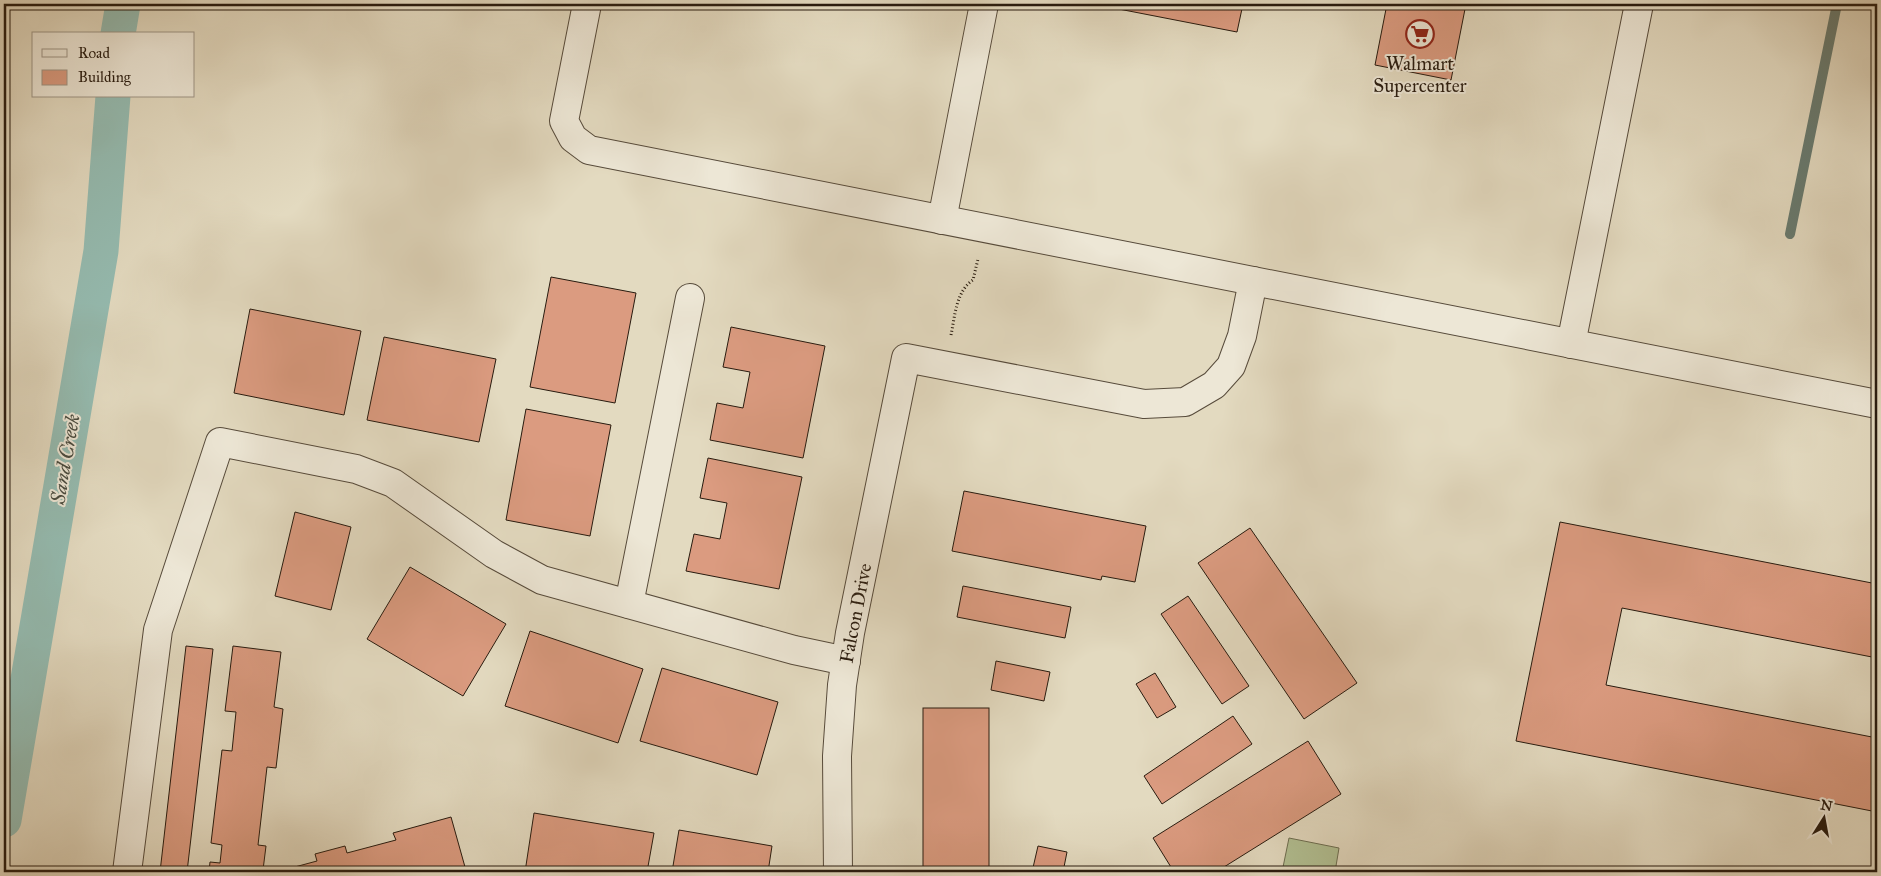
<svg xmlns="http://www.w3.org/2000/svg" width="1881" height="876" viewBox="0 0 1881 876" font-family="'IM FELL Great Primer',serif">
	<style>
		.green { fill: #b2c093; stroke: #6d6e51 }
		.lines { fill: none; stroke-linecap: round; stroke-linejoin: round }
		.stream { stroke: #697b70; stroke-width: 10 }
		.canal { stroke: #95bbb0; stroke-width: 35 }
		.building { fill: #db9b80; stroke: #281b0f }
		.minor-casing { stroke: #574b3b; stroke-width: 30 }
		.path { stroke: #281b0f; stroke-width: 3; stroke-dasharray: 1 2.5; stroke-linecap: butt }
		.minor { stroke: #ede7d6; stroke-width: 28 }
		.labels { text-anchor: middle; stroke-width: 4; stroke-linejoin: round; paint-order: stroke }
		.poi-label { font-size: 19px; fill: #281b0f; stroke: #ede7d6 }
		.street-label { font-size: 19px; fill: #281b0f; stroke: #ede7d6 }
		.water-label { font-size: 20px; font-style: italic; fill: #494b3f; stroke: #ede7d6 }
	</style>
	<rect width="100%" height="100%" fill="#e3dac0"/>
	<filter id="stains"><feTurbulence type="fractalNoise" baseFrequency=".004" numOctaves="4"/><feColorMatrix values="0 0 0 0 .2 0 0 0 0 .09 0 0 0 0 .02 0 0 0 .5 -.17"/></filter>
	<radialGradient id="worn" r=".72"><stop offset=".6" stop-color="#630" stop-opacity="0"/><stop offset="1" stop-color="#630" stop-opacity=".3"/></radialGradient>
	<!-- green -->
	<path class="green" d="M1289 838 1339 848 1335 872H1282Z"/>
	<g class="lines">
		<!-- stream -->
		<path class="stream" d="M1790 234 1837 4"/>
		<!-- canal -->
		<g class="canal">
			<path d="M118 34 123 4"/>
			<path d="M4 820 101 251 113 96"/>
		</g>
	</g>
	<!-- building -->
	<g class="building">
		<path d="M1093 4H1243L1237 32Z"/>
		<path d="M1387 4H1466L1451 80 1375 65Z"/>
		<path d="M551 277 636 293 615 403 530 387Z"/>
		<path d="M250 309 361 331 344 415 234 393Z"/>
		<path d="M731 327 825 346 803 458 710 440 717 403 743 408 750 372 723 367Z"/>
		<path d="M384 337 496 359 479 442 367 420Z"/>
		<path d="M526 409 611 425 590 536 506 520Z"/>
		<path d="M708 458 802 477 779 589 686 571 694 534 720 539 727 503 700 498Z"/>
		<path d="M964 491 1146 526 1135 582 1102 576 1101 580 952 551Z"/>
		<path d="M295 512 351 527 331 610 275 596Z"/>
		<path d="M1560 522 1877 584V658L1622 608 1606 685 1877 738V812L1516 741Z"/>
		<path d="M1250 528 1357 683 1304 719 1198 563Z"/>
		<path d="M410 567 506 624 463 696 367 639Z"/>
		<path d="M963 586 1071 607 1065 638 957 617Z"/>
		<path d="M1188 596 1249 686 1222 704 1161 614Z"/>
		<path d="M530 631 643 669 618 743 505 706Z"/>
		<path d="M186 646 213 649 187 872H160Z"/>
		<path d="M233 646 281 652 274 707 283 709 276 768 267 767 258 845 266 846 263 870 255 869V872H209L210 862 220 863 222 845 211 843 222 750 232 751 236 712 225 711Z"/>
		<path d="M996 661 1050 672 1044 701 991 690Z"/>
		<path d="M662 668 778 702 757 775 640 741Z"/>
		<path d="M1155 673 1176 707 1157 718 1136 684Z"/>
		<rect x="923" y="708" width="66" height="164"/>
		<path d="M1233 716 1252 744 1162 804 1144 776Z"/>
		<path d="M1308 741 1341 794 1216 872H1174L1153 838Z"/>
		<path d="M534 813 654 833 647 872H525Z"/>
		<path d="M451 817 465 867 444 872H293L291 868 317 861 315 854 345 846 347 853 396 840 393 833Z"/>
		<path d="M679 830 772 846 768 872H672Z"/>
		<path d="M1038 846 1067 852 1063 872H1032Z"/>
	</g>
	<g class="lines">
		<defs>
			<g id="minor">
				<path d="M587 4 564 121 573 138 589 150 1877 404"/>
				<path d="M942 220 984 4"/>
				<path d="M1571 344 1639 4"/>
				<path d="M629 604 690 298"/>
				<path d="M127 872 158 630 220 442 356 469 393 483 494 554 542 580 794 650 846 661"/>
				<path d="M838 872 837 756 842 685 850 633 906 358 1144 404 1185 402 1214 385 1231 366 1242 336 1253 281"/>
			</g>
		</defs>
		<!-- minor casing -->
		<use href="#minor" class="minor-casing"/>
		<!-- path -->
		<path class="path" d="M951 335C955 316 956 291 973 280L978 259"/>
		<!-- minor -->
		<use href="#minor" class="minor"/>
	</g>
	<!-- icons -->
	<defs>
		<symbol id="supermarket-ring" viewBox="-11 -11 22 22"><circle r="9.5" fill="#ede7d6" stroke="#8f2418" stroke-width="1.5"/><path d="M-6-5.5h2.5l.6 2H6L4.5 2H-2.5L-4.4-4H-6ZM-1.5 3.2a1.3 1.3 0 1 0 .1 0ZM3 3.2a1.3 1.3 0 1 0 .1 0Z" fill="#8f2418"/></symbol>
	</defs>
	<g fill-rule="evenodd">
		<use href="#supermarket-ring" x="1404" y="18" width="32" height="32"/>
	</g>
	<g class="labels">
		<!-- poi labels -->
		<g class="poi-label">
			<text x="1420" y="70">Walmart<tspan x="1420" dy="22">Supercenter</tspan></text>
		</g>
		<!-- street labels -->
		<g class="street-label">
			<text transform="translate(855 613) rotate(-79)" y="7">Falcon Drive</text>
		</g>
		<!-- water labels -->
		<g class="water-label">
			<text transform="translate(65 459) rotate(-80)" y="7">Sand Creek</text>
		</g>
	</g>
	<!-- margin -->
	<rect width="1881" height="876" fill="none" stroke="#e3dac0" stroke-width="20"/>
	<rect x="5" y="5" width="1871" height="866" fill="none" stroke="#281b0f" stroke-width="2.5"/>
	<rect x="10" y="10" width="1861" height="856" fill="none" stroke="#281b0f"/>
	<!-- legend -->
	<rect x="32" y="32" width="162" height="65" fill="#ede7d6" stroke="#9e9586"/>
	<rect x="42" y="49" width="25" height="8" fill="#ede7d6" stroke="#9e9586"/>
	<text x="78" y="58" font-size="15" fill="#281b0f">Road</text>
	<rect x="42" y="70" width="25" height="15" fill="#db9b80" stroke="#9e9586"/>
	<text x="78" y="82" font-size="15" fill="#281b0f">Building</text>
	<!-- north arrow -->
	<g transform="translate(1824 818) rotate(11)" stroke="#ede7d6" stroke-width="4" paint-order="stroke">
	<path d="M0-4L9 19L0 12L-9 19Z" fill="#281b0f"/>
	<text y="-8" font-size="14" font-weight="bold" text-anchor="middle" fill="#281b0f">N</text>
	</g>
	<rect width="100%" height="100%" filter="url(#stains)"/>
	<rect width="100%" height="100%" fill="url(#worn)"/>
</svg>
